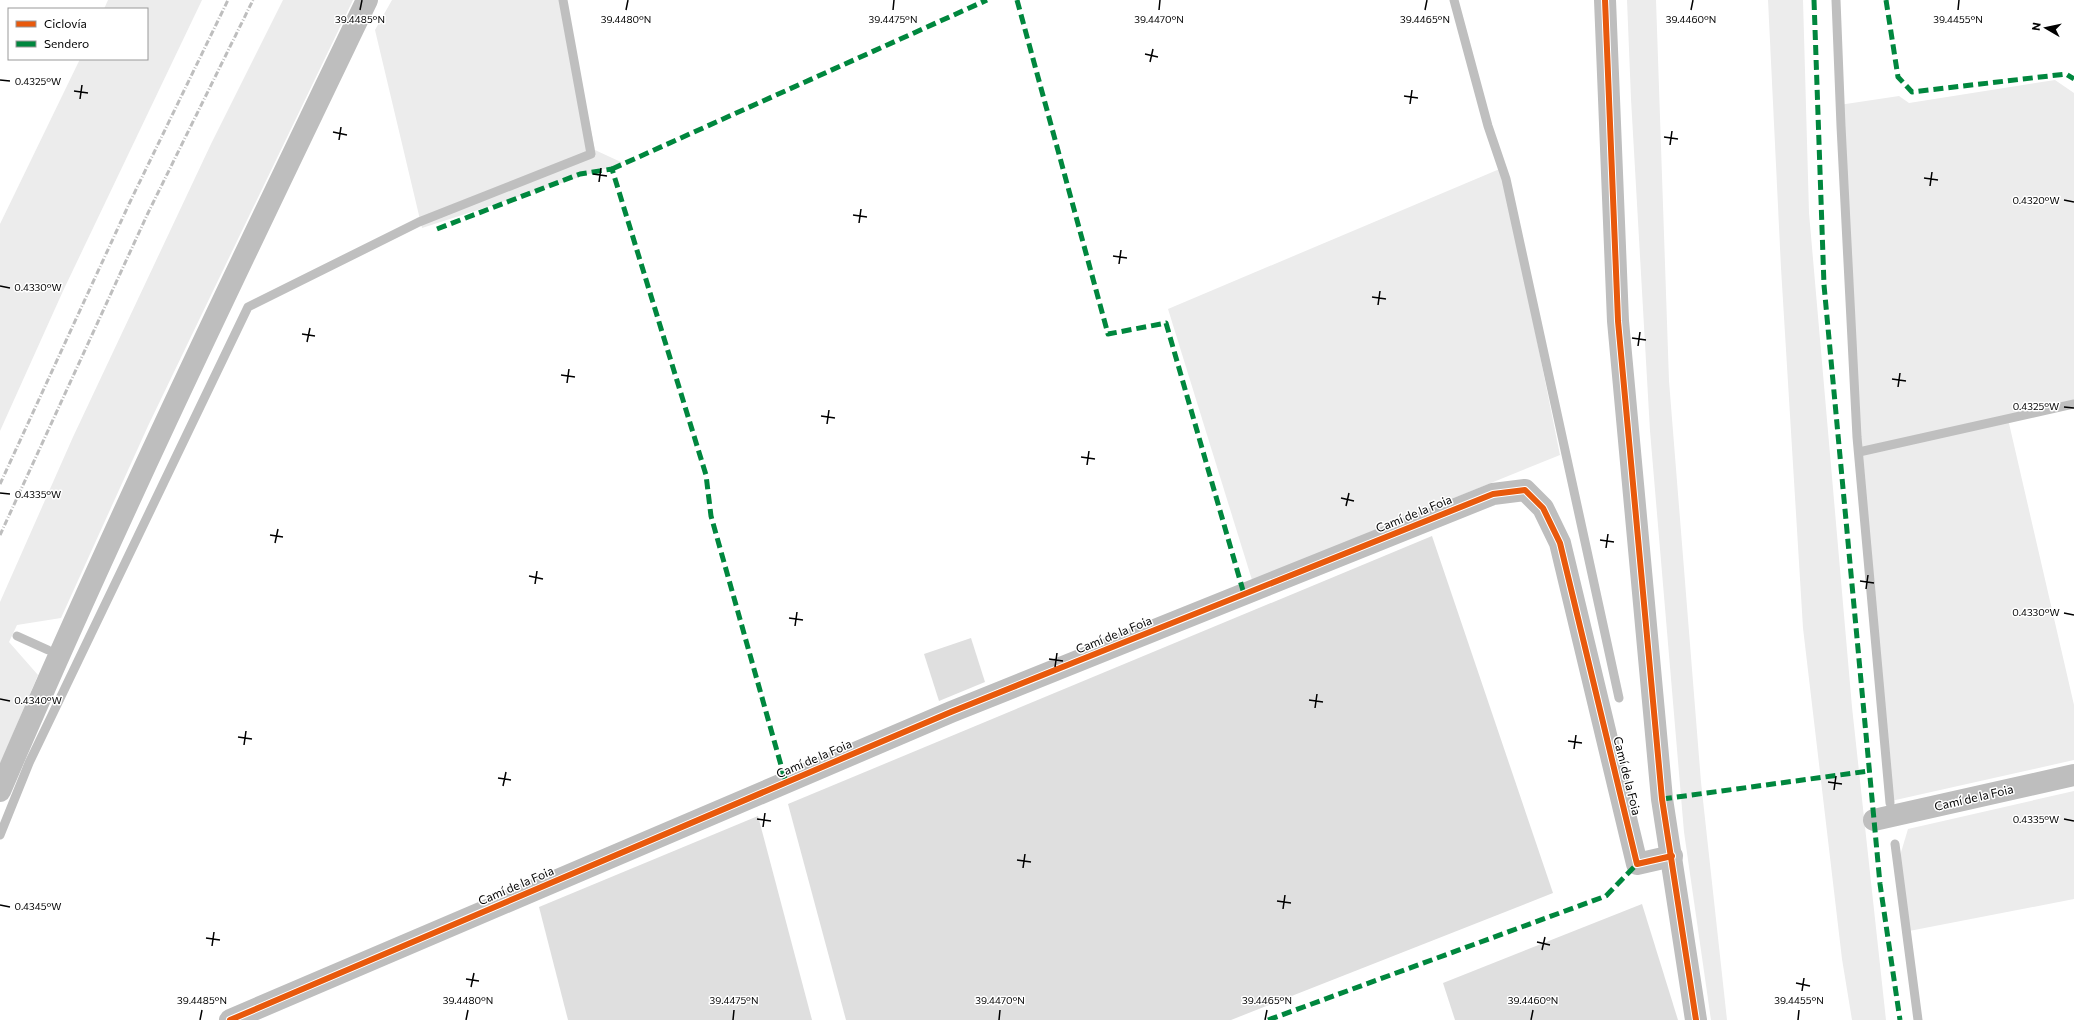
<svg xmlns="http://www.w3.org/2000/svg" width="2074" height="1020" viewBox="0 0 2074 1020" font-family="Commissioner,sans-serif">
	<style>
		.green { fill: #ececec }
		.lines { fill: none; stroke-linecap: round; stroke-linejoin: round }
		.stream { stroke: #bfbfbf; stroke-width: 9 }
		.building { fill: #dfdfdf }
		.minor { stroke: #bebebe; stroke-width: 22 }
		.rail { stroke: #bebebe; stroke-width: 3; stroke-dasharray: 6 2 1 2; stroke-linecap: butt }
		.quiet { stroke: #00873e; stroke-width: 5; stroke-dasharray: 10 5; stroke-linecap: butt }
		.cycleway-casing { stroke: #fff; stroke-width: 8 }
		.cycleway { stroke: #e8590c; stroke-width: 6 }
		.ticks { fill: none; stroke: #000; stroke-width: 1.5 }
		.labels { text-anchor: middle; stroke-width: 3; stroke-linejoin: round; paint-order: stroke }
		.street-label { font-size: 12px; fill: #000; stroke: #fff }
		.ticks-label { font-size: 10px; text-anchor: middle; fill: #000; stroke: #fff; stroke-width: 3; stroke-linejoin: round; paint-order: stroke }
	</style>
	<rect width="100%" height="100%" fill="#fff"/>
	<!-- green -->
	<g class="green">
		<path d="M108 0H202L63 291 0 431V224L80 59H147V9H104Z"/>
		<path d="M283 0H353L148 426 61 618 17 625 9 642 38 675 0 764V602L73 437 211 144Z"/>
		<path d="M392 0H564L595 150 623 163 422 228 375 30Z"/>
		<path d="M1627 0H1656L1669 381 1701 782 1727 1020H1711L1684 832 1650 431 1631 99Z"/>
		<path d="M1768 0H1803L1809 213 1852 707 1886 1020H1852L1842 959 1803 628 1781 268Z"/>
		<path d="M2055 80 2074 93V405L2008 419 2074 705V760L1891 801 1861 451 1839 105 1899 96 1909 103Z"/>
		<path d="M1502 168 1560 455 1252 580 1168 309Z"/>
		<path d="M2074 791V899L1904 932 1899 859 1908 829Z"/>
	</g>
	<g class="lines">
		<!-- stream -->
		<g class="stream">
			<path d="M1454 0 1488 126 1506 179 1619 698"/>
			<path d="M1836 0 1841 126 1857 437 1890 803"/>
			<path d="M1859 452 2074 404"/>
			<path d="M17 636 48 650"/>
			<path d="M0 835 29 763 248 307 419 222 591 154 563 0"/>
			<path d="M1895 844 1918 1020"/>
		</g>
	</g>
	<!-- building -->
	<g class="building">
		<path d="M1432 536 1553 893 1231 1020H846L788 804Z"/>
		<path d="M971 638 985 682 939 701 924 654Z"/>
		<path d="M758 816 812 1020H568L539 907Z"/>
		<path d="M1642 904 1678 1020H1455L1443 983Z"/>
	</g>
	<g class="lines">
		<!-- minor -->
		<g class="minor">
			<path d="M1605 0 1618 321 1662 799 1696 1020"/>
			<path d="M0 791C114 524 241 262 367 0"/>
			<path d="M1874 820 2074 775"/>
			<path d="M230 1020 951 712 1493 494 1525 490 1543 508 1560 543 1637 864 1672 856"/>
		</g>
		<!-- rail -->
		<g class="rail">
			<path d="M0 484 129 204 228 0"/>
			<path d="M0 535 148 213 253 0"/>
		</g>
		<!-- quiet -->
		<g class="quiet">
			<path d="M1017 0 1108 334 1166 323 1244 594"/>
			<path d="M1814 0 1824 285 1880 884 1900 1020"/>
			<path d="M1886 0 1898 77 1912 92 2066 74 2074 79"/>
			<path d="M612 169 987 0"/>
			<path d="M437 229 580 174 612 169 706 475 711 516 786 783"/>
			<path d="M1662 799 1869 771"/>
			<path d="M1268 1020 1606 896 1637 864"/>
		</g>
		<defs>
			<g id="cycleway">
				<path d="M1605 0 1618 321 1662 799 1696 1020"/>
				<path d="M230 1020 951 712 1493 494 1525 490 1543 508 1560 543 1637 864 1672 856"/>
			</g>
		</defs>
		<!-- cycleway casing -->
		<use href="#cycleway" class="cycleway-casing"/>
		<!-- cycleway -->
		<use href="#cycleway" class="cycleway"/>
	</g>
	<!-- ticks -->
	<path class="ticks" d="M360 10 362 0M626 10 628 0M893 10 894 0M1159 10 1160 0M1425 10 1427 0M1691 10 1693 0M1958 10 1959 0M1145 54 1158 57M1150 62 1153 49M0 80 10 81M74 91 88 93M1404 96 1418 98M80 99 82 85M1410 104 1412 90M333 132 347 135M1664 137 1678 139M339 140 341 127M1670 145 1672 131M593 174 607 176M1924 178 1938 180M599 182 601 168M1930 186 1932 172M2064 200 2074 202M853 215 867 217M859 223 861 209M1113 256 1127 258M1119 264 1121 250M0 286 10 288M1372 297 1386 299M1378 305 1380 291M302 334 315 336M1632 338 1646 340M307 342 310 328M1638 346 1640 332M561 375 575 377M1892 379 1906 381M567 383 569 369M1898 387 1900 373M2064 407 2074 408M821 416 835 418M827 424 829 410M1081 457 1095 459M1087 465 1089 451M0 493 10 494M1341 498 1354 501M1346 506 1349 493M270 535 283 537M1600 540 1614 542M275 543 278 529M1606 548 1608 534M529 576 543 579M1860 581 1874 583M535 584 537 571M1866 589 1868 575M2064 613 2074 615M789 618 803 620M795 626 797 612M1049 659 1063 661M1055 667 1057 653M0 699 10 701M1309 700 1323 702M1315 708 1317 694M238 737 252 739M1568 741 1582 743M244 745 246 731M1574 749 1576 735M498 778 511 780M1828 782 1842 784M503 786 506 772M1834 790 1836 776M757 819 771 821M2064 819 2074 821M763 827 765 813M1017 860 1031 862M1023 868 1025 854M1277 901 1291 903M0 905 10 907M1283 909 1285 895M206 938 220 940M1537 942 1550 945M212 946 214 932M1542 950 1545 937M466 979 479 981M1796 983 1810 986M471 987 474 973M1802 991 1804 978M200 1020 202 1010M466 1020 468 1010M733 1020 734 1010M999 1020 1000 1010M1265 1020 1267 1010M1531 1020 1533 1010M1798 1020 1799 1010"/>
	<g class="labels">
		<!-- street labels -->
		<g class="street-label">
			<text transform="translate(1414 514) rotate(-22)" y="4">Camí de la Foia</text>
			<text transform="translate(1114 635) rotate(-22)" y="4">Camí de la Foia</text>
			<text transform="translate(814 759) rotate(-23)" y="4">Camí de la Foia</text>
			<text transform="translate(1627 776) rotate(76)" y="4">Camí de la Foia</text>
			<text transform="translate(1974 798) rotate(-13)" y="4">Camí de la Foia</text>
			<text transform="translate(516 886) rotate(-23)" y="4">Camí de la Foia</text>
		</g>
	</g>
	<g class="ticks-label">
		<text x="360" y="23">39.4485°N</text>
		<text x="626" y="23">39.4480°N</text>
		<text x="893" y="23">39.4475°N</text>
		<text x="1159" y="23">39.4470°N</text>
		<text x="1425" y="23">39.4465°N</text>
		<text x="1691" y="23">39.4460°N</text>
		<text x="1958" y="23">39.4455°N</text>
		<text x="38" y="85">0.4325°W</text>
		<text x="2036" y="204">0.4320°W</text>
		<text x="38" y="291">0.4330°W</text>
		<text x="2036" y="410">0.4325°W</text>
		<text x="38" y="498">0.4335°W</text>
		<text x="2036" y="616">0.4330°W</text>
		<text x="38" y="704">0.4340°W</text>
		<text x="2036" y="823">0.4335°W</text>
		<text x="38" y="910">0.4345°W</text>
		<text x="202" y="1004">39.4485°N</text>
		<text x="468" y="1004">39.4480°N</text>
		<text x="734" y="1004">39.4475°N</text>
		<text x="1000" y="1004">39.4470°N</text>
		<text x="1267" y="1004">39.4465°N</text>
		<text x="1533" y="1004">39.4460°N</text>
		<text x="1799" y="1004">39.4455°N</text>
	</g>
	<!-- legend -->
	<rect x="8" y="8" width="140" height="52" fill="#ffffff" stroke="#999999"/>
	<rect x="16" y="21" width="20" height="6" fill="#e8590c" stroke="#999999"/>
	<text x="44" y="28" font-size="12" fill="#000000">Ciclovía</text>
	<rect x="16" y="41" width="20" height="6" fill="#00873e" stroke="#999999"/>
	<text x="44" y="48" font-size="12" fill="#000000">Sendero</text>
	<!-- north arrow -->
	<g transform="translate(2046 28) rotate(279)" stroke="#ffffff" stroke-width="3" paint-order="stroke">
	<path d="M0-3L7 15L0 10L-7 15Z" fill="#000000"/>
	<text y="-6" font-size="11" font-weight="bold" text-anchor="middle" fill="#000000">N</text>
	</g>
</svg>
